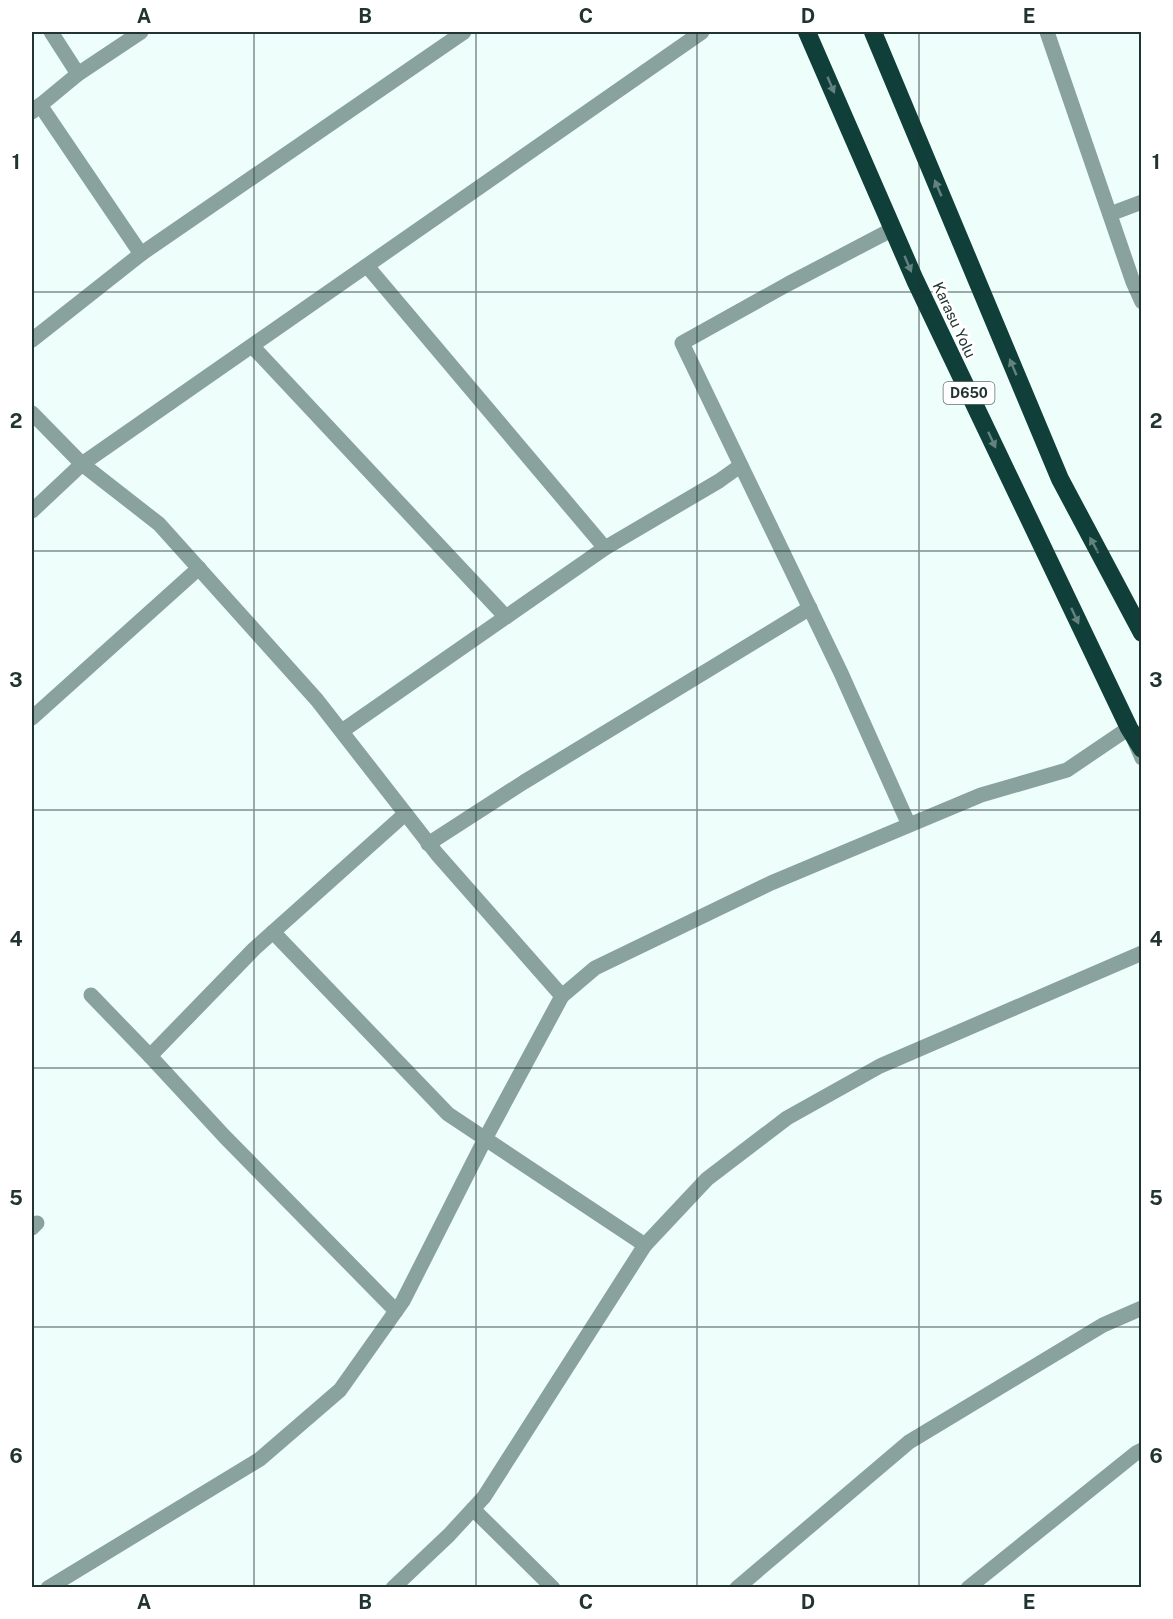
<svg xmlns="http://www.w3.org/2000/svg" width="1173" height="1619" viewBox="0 0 1173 1619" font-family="'Public Sans',sans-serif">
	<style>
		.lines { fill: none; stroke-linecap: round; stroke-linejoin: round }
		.street { stroke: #89a29e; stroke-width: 15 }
		.highway { stroke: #103f3a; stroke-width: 18 }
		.oneway { fill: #64827f }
		.grid { fill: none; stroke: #223431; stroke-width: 1.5; stroke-opacity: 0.55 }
		.labels { text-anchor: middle; stroke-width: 6; stroke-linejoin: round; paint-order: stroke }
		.shield { fill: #fff; stroke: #64716f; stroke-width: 1.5 }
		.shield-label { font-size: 14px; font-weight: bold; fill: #223431 }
		.street-label { font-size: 15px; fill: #223431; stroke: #fff }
		.neatline { fill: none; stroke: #223431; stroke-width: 2 }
		.grid-label { font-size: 20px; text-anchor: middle; font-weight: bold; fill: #223431 }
	</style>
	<rect width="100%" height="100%" fill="#edfefb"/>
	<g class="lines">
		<!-- street -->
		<g class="street">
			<path d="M51 32 78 74"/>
			<path d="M1047 32 1133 282 1142 302"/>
			<path d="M40 105 141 254 464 32"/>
			<path d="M32 112 78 74 141 32"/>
			<path d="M1110 214 1142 202"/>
			<path d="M893 229 788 284 682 343 841 673 909 825"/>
			<path d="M367 266 605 548"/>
			<path d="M32 340 141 254"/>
			<path d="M252 346 506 617"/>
			<path d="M32 413 82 464 159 524 317 700 437 854 562 996 485 1139 403 1301 340 1390 260 1459 48 1588"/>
			<path d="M32 511 82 464 702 32"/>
			<path d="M32 718 199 568"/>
			<path d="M342 731 605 548 719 481 740 466"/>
			<path d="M428 844 524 782 810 608"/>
			<path d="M273 932 448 1114 645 1245 707 1179 787 1118 880 1066 1142 953"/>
			<path d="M91 995 150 1056 225 1137 396 1311"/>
			<path d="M562 996 595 968 771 883 981 795 1067 770 1129 728 1142 758"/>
			<path d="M150 1056 254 949 405 814"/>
			<path d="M32 1228 37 1223"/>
			<path d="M473 1509 553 1588"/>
			<path d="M393 1588 449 1535 484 1497 645 1245"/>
			<path d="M737 1588 909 1442 1103 1325 1142 1308"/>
			<path d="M968 1588 1136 1453 1142 1450"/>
		</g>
		<!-- highway -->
		<g class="highway">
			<path d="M807 32 915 280 1129 728 1142 749"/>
			<path d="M873 32 1060 479 1142 633"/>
		</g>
	</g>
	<!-- one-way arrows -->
	<defs><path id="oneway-solid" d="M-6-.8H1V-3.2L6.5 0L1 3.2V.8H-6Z" transform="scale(1.5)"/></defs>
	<g class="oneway">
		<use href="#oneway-solid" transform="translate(831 85) rotate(67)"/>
		<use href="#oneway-solid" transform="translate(938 188) rotate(-113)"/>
		<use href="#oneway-solid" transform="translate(908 264) rotate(67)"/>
		<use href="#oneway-solid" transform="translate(1013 367) rotate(-113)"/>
		<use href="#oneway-solid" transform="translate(992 440) rotate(65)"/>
		<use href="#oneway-solid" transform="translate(1094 545) rotate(-118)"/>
		<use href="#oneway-solid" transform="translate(1075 616) rotate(65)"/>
	</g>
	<!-- grid -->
	<path class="grid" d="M254 32V1588M476 32V1588M697 32V1588M919 32V1588M32 292H1142M32 551H1142M32 810H1142M32 1068H1142M32 1327H1142"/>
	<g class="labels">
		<!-- shield labels -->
		<rect class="shield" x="943.5" y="382" width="51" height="22" rx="4.5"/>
		<g class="shield-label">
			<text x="969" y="398">D650</text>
		</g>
		<!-- street labels -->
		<g class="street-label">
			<text transform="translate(954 320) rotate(65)" y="5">Karasu Yolu</text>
		</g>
	</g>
	<!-- border -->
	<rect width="1173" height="1619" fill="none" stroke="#ffffff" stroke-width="66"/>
	<rect x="33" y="33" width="1107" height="1553" class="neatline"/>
	<g class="grid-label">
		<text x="144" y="23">A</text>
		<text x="365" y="23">B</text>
		<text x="586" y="23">C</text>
		<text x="808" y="23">D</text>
		<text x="1029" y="23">E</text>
		<text x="16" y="169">1</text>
		<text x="1156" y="169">1</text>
		<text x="16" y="428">2</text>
		<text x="1156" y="428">2</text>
		<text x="16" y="687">3</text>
		<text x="1156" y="687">3</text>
		<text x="16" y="946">4</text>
		<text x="1156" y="946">4</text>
		<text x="16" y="1205">5</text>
		<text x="1156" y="1205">5</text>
		<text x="16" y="1463">6</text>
		<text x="1156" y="1463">6</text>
		<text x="144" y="1609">A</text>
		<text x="365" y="1609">B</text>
		<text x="586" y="1609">C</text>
		<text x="808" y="1609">D</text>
		<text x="1029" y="1609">E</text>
	</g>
</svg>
